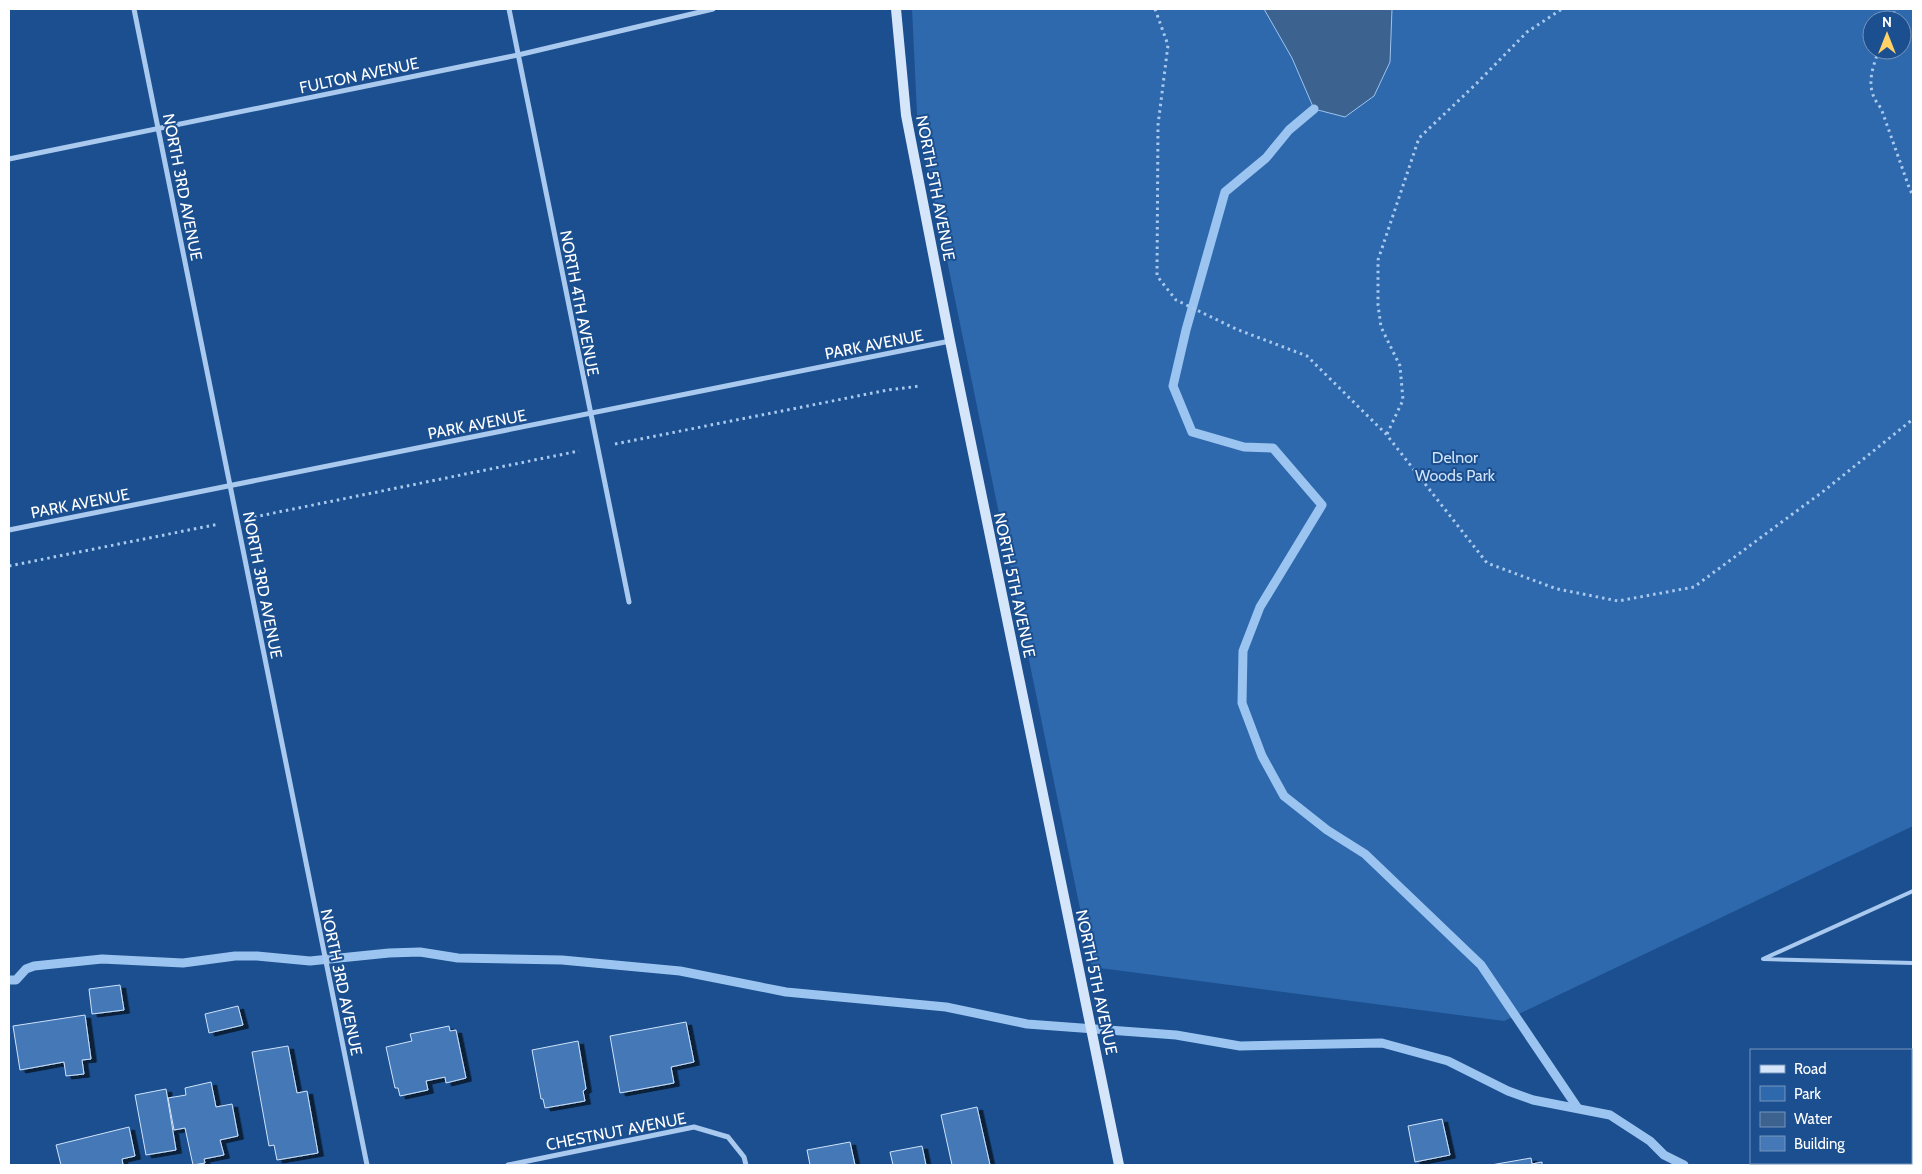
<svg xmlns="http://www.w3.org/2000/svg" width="1922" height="1174" viewBox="0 0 1922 1174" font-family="Cabin,sans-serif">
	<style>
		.green { fill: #2e69ad; fill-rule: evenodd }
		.water { fill: #3c6290; stroke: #9cc4f0 }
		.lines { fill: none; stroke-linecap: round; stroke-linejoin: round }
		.stream { stroke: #9cc4f0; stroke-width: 9 }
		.building { fill: #4478b7; stroke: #cfe3fa; filter: url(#shadow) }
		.path { stroke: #a9c9ee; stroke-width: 3; stroke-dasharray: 2.5 4; stroke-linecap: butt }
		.lane { stroke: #a9c9ee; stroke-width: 4 }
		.street { stroke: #a9c9ee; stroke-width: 5 }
		.secondary { stroke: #d6e6fa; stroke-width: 10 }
		.labels { text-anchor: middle; stroke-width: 4; stroke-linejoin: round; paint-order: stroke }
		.street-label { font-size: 16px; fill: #fff; stroke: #1b4f8f }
		.park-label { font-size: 16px; fill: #cfe3fa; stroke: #1b4f8f }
	</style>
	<defs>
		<filter id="shadow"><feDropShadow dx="5.5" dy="3" stdDeviation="0" flood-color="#0009"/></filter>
	</defs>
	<rect width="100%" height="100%" fill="#1b4f8f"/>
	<!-- green -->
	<path class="green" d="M912 9H1913V826L1504 1021 1092 967 917 114ZM1872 20H1902V50H1872Z"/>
	<!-- water -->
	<path class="water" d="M1264 9H1392L1390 62 1374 96 1345 117 1314 109 1292 58Z"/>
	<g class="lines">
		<!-- stream -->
		<g class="stream">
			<path d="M1314 109 1289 130 1266 158 1225 192 1186 330 1173 386 1192 432 1244 447 1273 448 1322 505 1260 607 1243 651 1242 703 1262 756 1284 796 1327 830 1365 854 1481 965 1577 1107"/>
			<path d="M9 980H16L26 969 34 966 102 959 183 963 235 956H257L310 961 389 953 420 952 458 958 562 960 680 971 786 992 946 1007 1027 1024 1176 1035 1240 1046 1382 1043 1448 1061 1508 1091 1533 1100 1610 1115 1650 1141 1664 1155 1684 1165"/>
		</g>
	</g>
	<!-- building -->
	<g class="building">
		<path d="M120 985 124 1010 92 1014 89 989Z"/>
		<path d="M238 1006 243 1025 209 1033 205 1014Z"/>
		<path d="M85 1015 91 1059 82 1060 84 1074 66 1076 64 1062 20 1070 13 1026Z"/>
		<path d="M686 1022 694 1062 671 1067 674 1083 620 1093 610 1036Z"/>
		<path d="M449 1026 450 1031 456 1030 466 1078 446 1083 445 1077 426 1081 428 1090 400 1096 398 1088H395L386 1047 412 1041 410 1034Z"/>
		<path d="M578 1041 586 1089 583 1091 585 1101 545 1108 543 1099H541L532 1050Z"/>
		<path d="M288 1046 297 1093 307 1091 318 1153 277 1160 274 1145 269 1146 252 1052Z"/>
		<path d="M211 1082 216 1107 232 1104 238 1136 220 1140 224 1155 204 1159 205 1163 193 1165 185 1128 174 1130 168 1098 186 1095 185 1088Z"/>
		<path d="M166 1089 176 1150 146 1155 135 1095Z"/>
		<path d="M977 1107 990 1165H952L941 1115Z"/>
		<path d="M1442 1119 1450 1155 1415 1162 1408 1126Z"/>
		<path d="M129 1127 135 1156 122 1159 123 1165H61L56 1145Z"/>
		<path d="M850 1142 855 1165H810L807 1150Z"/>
		<path d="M922 1146 926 1165H893L890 1152Z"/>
		<path d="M1531 1158 1532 1164 1542 1162V1165H1491Z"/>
	</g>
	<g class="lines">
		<!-- path -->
		<g class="path">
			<path d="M1155 9 1168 45 1158 125 1157 276 1176 300 1236 329 1307 356 1386 434 1487 563 1557 589 1618 601 1694 587 1825 490 1913 419"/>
			<path d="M1892 20 1895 9"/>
			<path d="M1879 50C1871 71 1865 90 1881 108L1910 190 1913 195"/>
			<path d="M1387 434 1403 400 1400 366 1381 327 1378 305V260L1419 138 1476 84 1527 32 1562 9"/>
			<path d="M615 444 888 390 920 386"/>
			<path d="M254 517 579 451"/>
			<path d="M9 566 219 524"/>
		</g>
		<!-- lane -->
		<path class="lane" d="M1913 891 1763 959 1913 963"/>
		<!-- street -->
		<g class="street">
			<path d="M134 9 367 1165"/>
			<path d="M509 9 629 602"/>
			<path d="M9 159 518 55 713 9"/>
			<path d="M9 530 950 341"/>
			<path d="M1911 1139 1913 1137"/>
			<path d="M508 1165 694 1127 728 1137 744 1157 746 1165"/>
			<path d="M1861 1165 1865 1163"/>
		</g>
		<!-- secondary -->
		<path class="secondary" d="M896 9 906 115 950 341 1119 1165"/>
	</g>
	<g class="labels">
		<!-- street labels -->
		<g class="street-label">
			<text transform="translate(359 75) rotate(-12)" y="6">FULTON AVENUE</text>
			<text transform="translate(183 187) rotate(79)" y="6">NORTH 3RD AVENUE</text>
			<text transform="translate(936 188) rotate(79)" y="6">NORTH 5TH AVENUE</text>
			<text transform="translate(580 303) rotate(79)" y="6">NORTH 4TH AVENUE</text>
			<text transform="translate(874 344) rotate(-11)" y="6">PARK AVENUE</text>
			<text transform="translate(477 424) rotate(-11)" y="6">PARK AVENUE</text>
			<text transform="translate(80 503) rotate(-11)" y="6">PARK AVENUE</text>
			<text transform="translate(263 585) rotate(79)" y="6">NORTH 3RD AVENUE</text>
			<text transform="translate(1015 585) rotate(78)" y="6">NORTH 5TH AVENUE</text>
			<text transform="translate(342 982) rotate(78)" y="6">NORTH 3RD AVENUE</text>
			<text transform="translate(1097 982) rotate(78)" y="6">NORTH 5TH AVENUE</text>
			<text transform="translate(616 1131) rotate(-11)" y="6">CHESTNUT AVENUE</text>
		</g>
		<!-- park labels -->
		<g class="park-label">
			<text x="1455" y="463">Delnor<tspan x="1455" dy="18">Woods Park</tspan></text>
		</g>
	</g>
	<!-- border -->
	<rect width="1922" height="1174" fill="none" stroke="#ffffff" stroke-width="20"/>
	<!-- legend -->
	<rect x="1750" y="1049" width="162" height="115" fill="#1b4f8f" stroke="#7695bc"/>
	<rect x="1760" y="1065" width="25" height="8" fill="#d6e6fa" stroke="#7695bc"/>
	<text x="1794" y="1074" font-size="15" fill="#ffffff">Road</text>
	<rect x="1760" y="1086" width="25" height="15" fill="#2e69ad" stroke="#7695bc"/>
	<text x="1794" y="1099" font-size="15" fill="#ffffff">Park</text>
	<rect x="1760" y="1112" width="25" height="15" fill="#3c6290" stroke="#7695bc"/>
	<text x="1794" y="1124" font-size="15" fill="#ffffff">Water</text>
	<rect x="1760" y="1136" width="25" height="15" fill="#4478b7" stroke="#7695bc"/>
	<text x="1794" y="1149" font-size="15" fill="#ffffff">Building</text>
	<!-- north arrow -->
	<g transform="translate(1887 35)"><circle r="24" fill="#1b4f8f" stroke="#7695bc"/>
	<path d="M0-4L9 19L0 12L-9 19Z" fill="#ffd166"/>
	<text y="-8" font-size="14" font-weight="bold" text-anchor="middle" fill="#ffffff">N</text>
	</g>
</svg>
